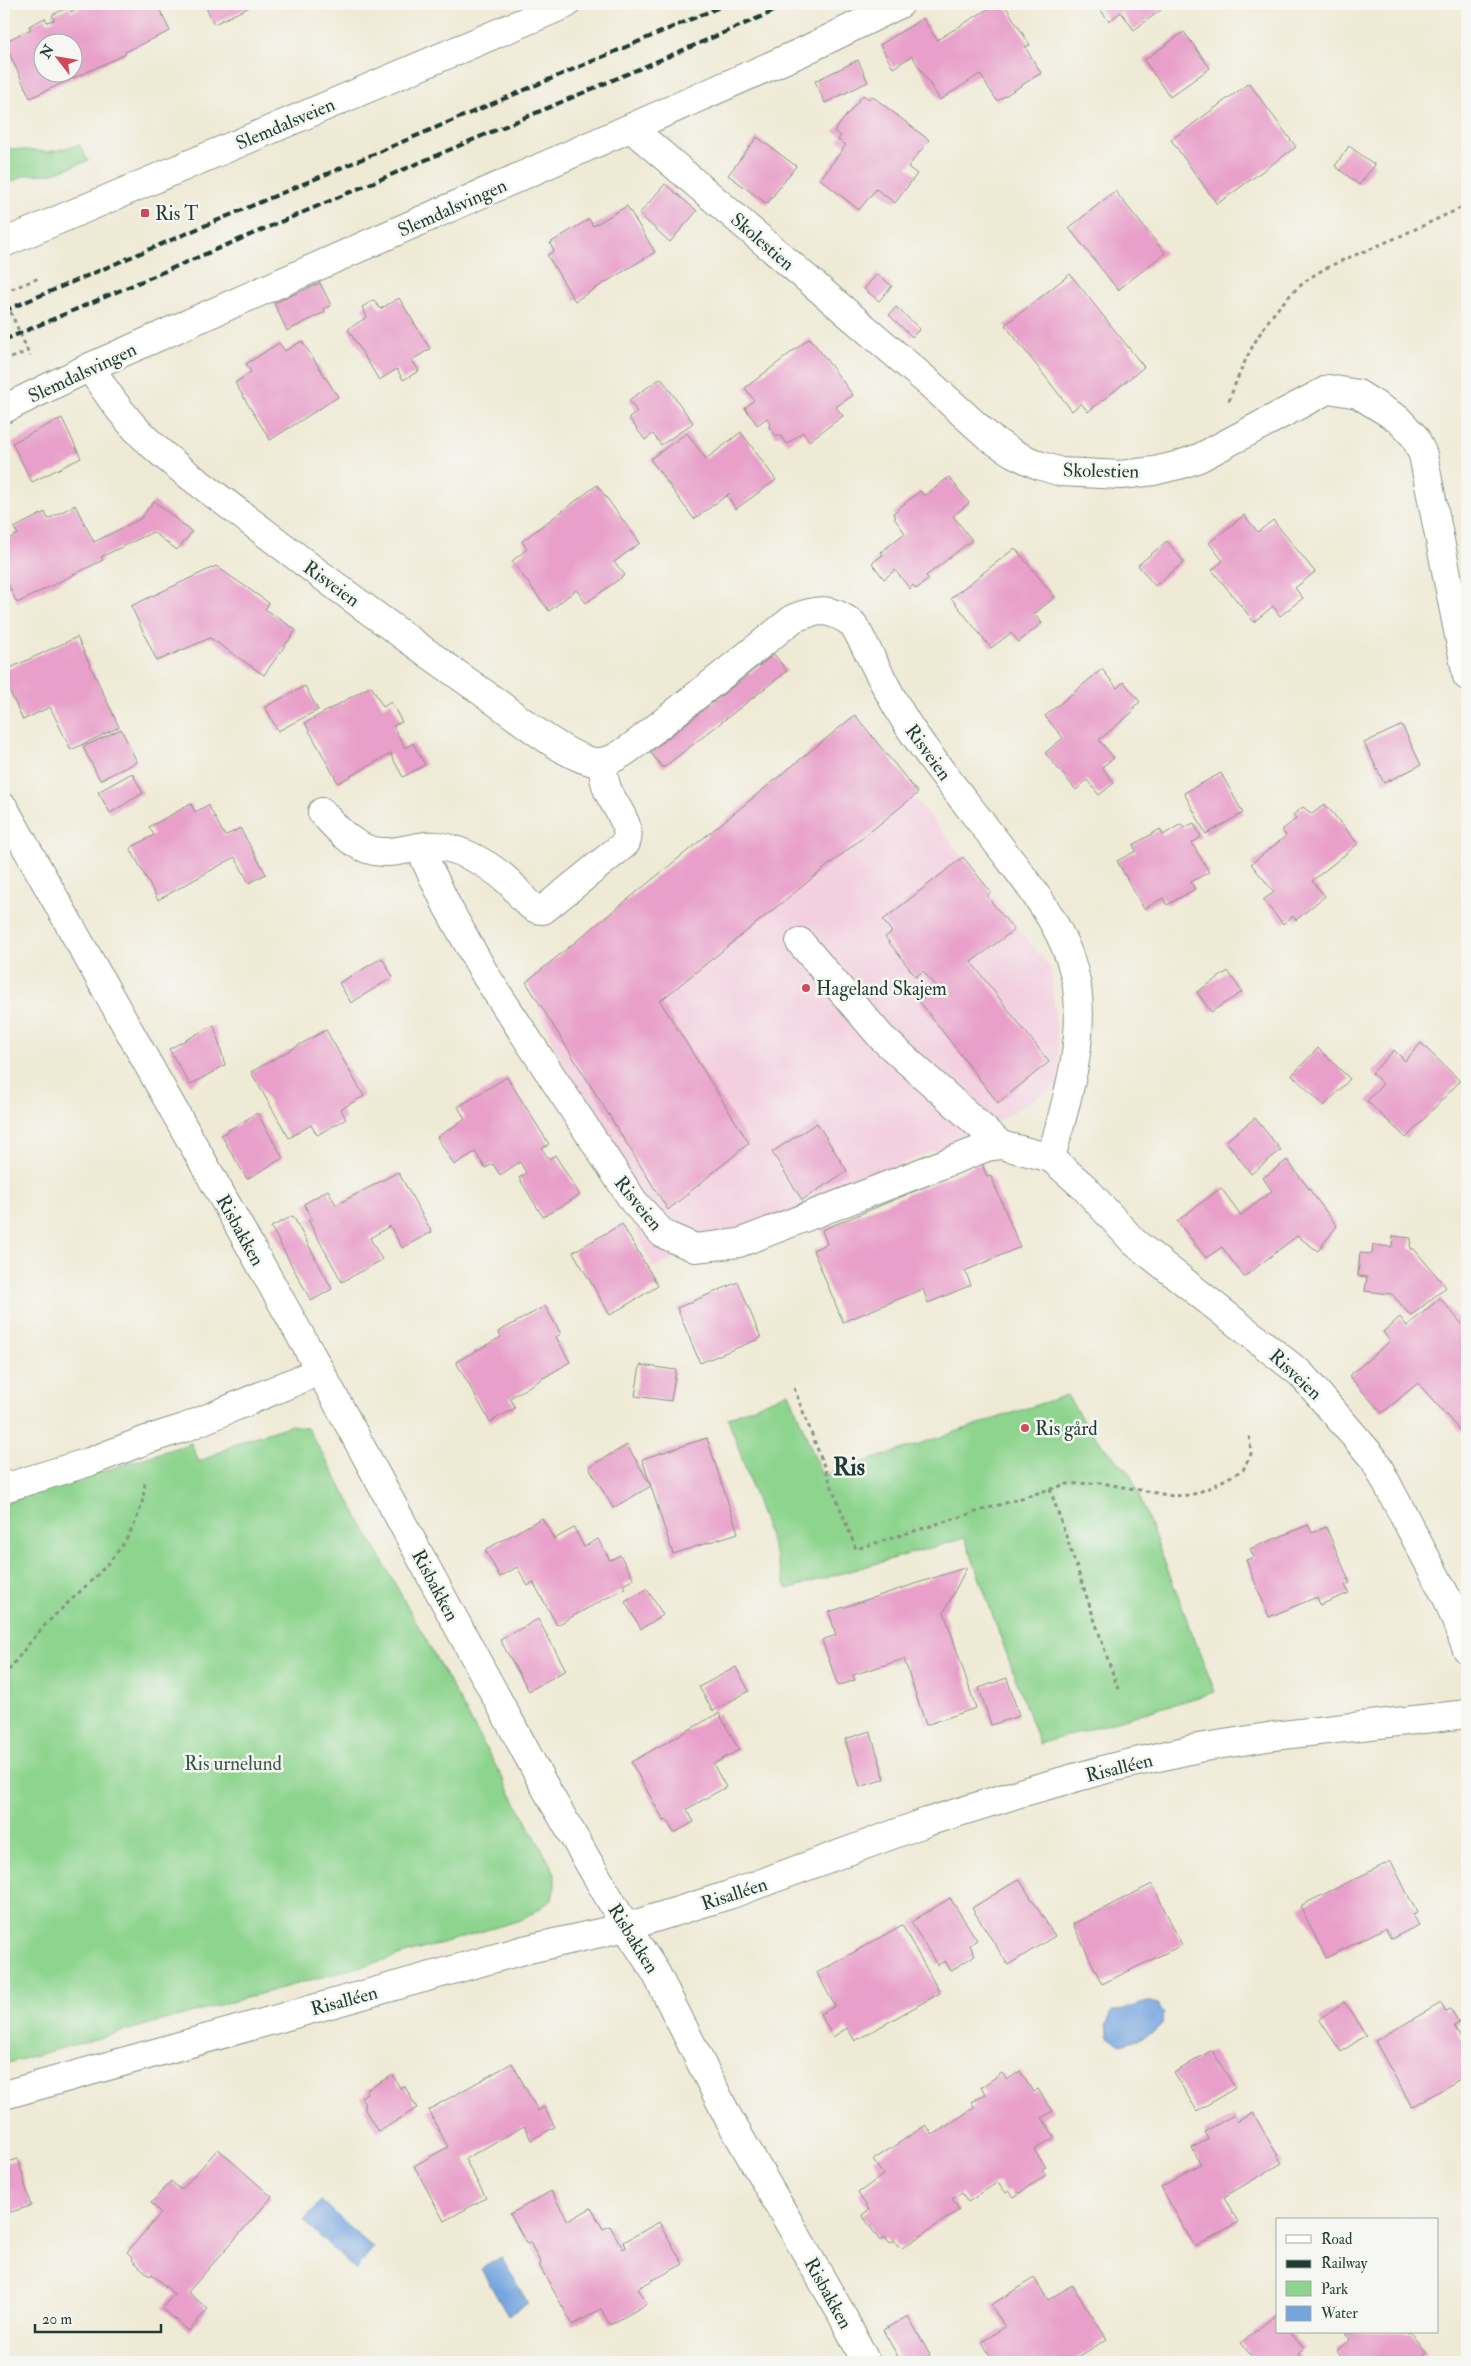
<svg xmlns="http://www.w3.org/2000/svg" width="1471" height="2366" viewBox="0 0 1471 2366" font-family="'IM FELL Double Pica',serif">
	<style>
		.built { fill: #f3cfdf }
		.green { fill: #8dd48e; stroke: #568861 }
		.water { fill: #75a4df; stroke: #4a708a }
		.building { fill: #e89fc9; fill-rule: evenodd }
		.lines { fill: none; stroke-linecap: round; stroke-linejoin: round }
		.minor-casing { stroke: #879484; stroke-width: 30 }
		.major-casing { stroke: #879484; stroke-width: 30 }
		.path { stroke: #879484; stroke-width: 3; stroke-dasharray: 4 4; stroke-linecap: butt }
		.minor { stroke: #fff; stroke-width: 28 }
		.major { stroke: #fff; stroke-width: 28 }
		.rail { stroke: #1f3d34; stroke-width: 4; stroke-dasharray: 8 4; stroke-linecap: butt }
		.poi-dot { fill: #d1495b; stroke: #f6f6f2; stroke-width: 2 }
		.labels { text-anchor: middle; stroke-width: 5; stroke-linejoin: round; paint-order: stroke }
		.street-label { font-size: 19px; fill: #1f3d34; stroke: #f6f6f2 }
		.poi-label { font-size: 19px; fill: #1f3d34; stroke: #f6f6f2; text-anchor: start }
		.park-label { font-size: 19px; fill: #355b46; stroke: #f6f6f2 }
		.district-label { font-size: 24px; font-weight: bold; fill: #1f3d34; stroke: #f6f6f2 }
	</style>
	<rect width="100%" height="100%" fill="#f6f6f2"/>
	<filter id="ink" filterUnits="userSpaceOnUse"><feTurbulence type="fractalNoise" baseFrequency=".02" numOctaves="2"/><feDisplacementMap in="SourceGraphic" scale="10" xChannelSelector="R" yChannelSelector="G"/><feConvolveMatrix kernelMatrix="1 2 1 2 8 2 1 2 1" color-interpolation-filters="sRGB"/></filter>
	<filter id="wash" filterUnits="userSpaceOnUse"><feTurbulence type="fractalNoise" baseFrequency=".0096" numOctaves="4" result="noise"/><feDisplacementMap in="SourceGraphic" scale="20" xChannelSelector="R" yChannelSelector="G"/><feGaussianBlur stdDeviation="1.12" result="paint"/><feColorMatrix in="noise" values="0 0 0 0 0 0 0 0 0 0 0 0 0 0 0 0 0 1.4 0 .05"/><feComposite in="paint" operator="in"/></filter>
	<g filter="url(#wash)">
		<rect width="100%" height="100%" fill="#efead5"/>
		<!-- built -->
		<path class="built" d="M866 736 1051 969 1061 1082 984 1130 653 1268 537 1006Z"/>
		<!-- green -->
		<g class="green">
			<path d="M80 145 88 161 50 174 25 175 4 186V148L48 152Z"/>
			<path d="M789 1392 822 1476 1067 1395 1080 1416 1099 1441 1131 1475 1215 1692 1039 1744 965 1538 787 1589 728 1418Z"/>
			<path d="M292 1425 307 1428 327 1461 555 1873V1885L552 1900 524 1919 388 1959 4 2064V1503L191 1443 199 1462 242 1441Z"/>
		</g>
		<!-- water -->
		<g class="water">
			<path d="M1146 2001 1158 2004 1164 2013 1163 2024C1150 2037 1137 2040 1120 2044L1109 2037 1106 2025 1112 2013Z"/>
			<path d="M321 2201 373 2248 355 2270 304 2221Z"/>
			<path d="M501 2257 528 2303 508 2316 481 2269Z"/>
		</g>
		<g id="blocks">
			<!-- building -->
			<g class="building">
				<path d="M88 4H157L170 31 125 52 126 54 30 98 4 42 31 29 29 26 45 18 47 22 54 20 52 15 69 7 71 12ZM42 42H72V72H42Z"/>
				<path d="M204 4H256L214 24Z"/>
				<path d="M996 4H1004L1030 45 1025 47 1041 73 997 101 980 74 940 100 912 56 893 68 880 45 923 18 937 40Z"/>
				<path d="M1096 4H1158L1162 9 1134 30 1121 12 1109 21Z"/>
				<path d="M1184 32 1210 68 1170 97 1144 60Z"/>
				<path d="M858 60 868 82 825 103 815 81Z"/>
				<path d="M1249 83 1296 147 1217 204 1171 140Z"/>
				<path d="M863 95 869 99 872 96 929 140 908 167 917 174 895 203 876 189 859 210 820 179 846 145 838 140 841 136 834 131Z"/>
				<path d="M757 137 796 166 767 204 728 175Z"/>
				<path d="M1349 146 1375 165 1359 185 1335 166Z"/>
				<path d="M665 184 697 211 670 242 639 214Z"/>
				<path d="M1115 191 1165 253 1118 290 1069 228Z"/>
				<path d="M627 206 655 252 575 301 547 255 554 251 550 243 589 219 593 226Z"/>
				<path d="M877 274 892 286 879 301 864 289Z"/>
				<path d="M1070 274 1144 367 1088 412 1081 403 1072 411 1005 325Z"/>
				<path d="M320 283 331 305 324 309 325 312 287 331 274 303Z"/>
				<path d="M399 298 430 349 412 360 419 371 403 380 397 369 379 380 348 329 367 317 362 307 374 300 380 309Z"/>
				<path d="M896 307 920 329 912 337 889 315Z"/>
				<path d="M810 338 853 395 836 407 843 416 809 441 803 432 787 444 781 436H776L769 427 770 422 767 418 757 425 745 408 754 400 745 388Z"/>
				<path d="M302 341 338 397 270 440 235 383 251 372 246 364 279 343 285 351Z"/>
				<path d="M661 378 693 423 661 445 653 434 645 440 629 418 637 412 629 400Z"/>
				<path d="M62 418 81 458 32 482 12 443Z"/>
				<path d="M741 432 776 480 736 509 727 496 730 493 694 519 650 459 687 433 706 459Z"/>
				<path d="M949 477 969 503 953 516 972 540 926 576 929 579 916 589 913 585 910 589 895 570 884 579 872 563 883 555 881 552 905 533 894 518 896 517 893 513 920 491 923 495H926Z"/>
				<path d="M597 485 640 543 614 562 625 575 586 603 576 590 549 611 512 561 527 549 522 541Z"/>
				<path d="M154 501 192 532 177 550 153 532 101 557 103 560 17 603 4 576V541L18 534 14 528 45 512 48 519 75 505 94 542 140 519Z"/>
				<path d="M1244 515 1258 532 1273 520 1315 572 1295 588 1303 598 1280 616 1273 606 1254 622 1212 570 1223 561 1209 543Z"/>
				<path d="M1167 541 1184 562 1155 586 1138 565Z"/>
				<path d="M1015 548 1055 597 1034 614 1042 623 1019 642 1011 633 991 648 951 598Z"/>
				<path d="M216 566 269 603 265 609 296 630 264 675 210 638 157 661 131 606Z"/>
				<path d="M77 637 119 727 71 750 50 707 23 720 4 679V671Z"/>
				<path d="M774 654 787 671 663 768 650 752Z"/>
				<path d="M1102 669 1117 688 1124 682 1140 702 1133 707 1135 710 1099 740 1114 758 1102 767 1114 783 1099 795 1087 780 1076 790 1045 753 1063 738 1045 716Z"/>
				<path d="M305 686 318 710 278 731 265 707Z"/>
				<path d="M371 686 383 707 391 702 402 722 393 726 405 748 413 743 425 765 403 777 391 755 392 753 338 783 305 723Z"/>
				<path d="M855 715 918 793 660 1001 749 1143 668 1210 526 982Z"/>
				<path d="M1402 725 1421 765 1384 783 1364 743Z"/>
				<path d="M121 729 137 762 100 780 83 747Z"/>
				<path d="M132 773 143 793 110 813 98 792Z"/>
				<path d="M1221 773 1243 813 1206 834 1184 793Z"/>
				<path d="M191 804 195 812 208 805 225 836 240 828 266 874 249 883 235 857 158 900 130 848 154 835 149 827Z"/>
				<path d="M1325 804 1358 844 1312 881 1325 896 1296 920 1293 916 1283 924 1263 900 1274 892 1251 864 1286 836 1282 830 1296 819 1293 815 1303 807 1312 814Z"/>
				<path d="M1194 823 1201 837 1192 843 1209 872 1191 882 1195 889 1167 905 1163 898 1144 909 1117 861 1136 851 1133 845 1160 829 1163 835 1181 824 1184 828Z"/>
				<path d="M963 857 991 892 987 896 1014 930 971 962 1049 1062 998 1103 919 1001 936 987 923 971 916 977 885 937 892 932 883 920Z"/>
				<path d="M382 958 393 977 351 1003 339 983Z"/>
				<path d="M1228 971 1242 992 1211 1012 1197 992Z"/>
				<path d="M214 1025 225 1065 190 1085 169 1049Z"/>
				<path d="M326 1030 364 1096 341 1109 346 1119 317 1135 311 1125 289 1138 251 1072Z"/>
				<path d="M1421 1043 1460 1081 1406 1138 1367 1101 1383 1084 1372 1073 1394 1050 1405 1061Z"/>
				<path d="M1318 1048 1350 1079 1324 1106 1292 1075Z"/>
				<path d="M507 1077 549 1144 542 1149 549 1159 555 1155 580 1195 543 1217 519 1178 526 1173 520 1162 500 1175 493 1164 485 1168 475 1152 454 1165 437 1137 465 1119 458 1107Z"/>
				<path d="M257 1113 283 1158 247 1179 221 1135Z"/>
				<path d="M1255 1118 1281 1150 1251 1174 1226 1141Z"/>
				<path d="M817 1123 847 1171 802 1200 772 1152Z"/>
				<path d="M1287 1160 1337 1226 1318 1251 1297 1236 1244 1277 1222 1247 1206 1258 1177 1221 1221 1188 1241 1215 1272 1191 1263 1178Z"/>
				<path d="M982 1163 987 1177 991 1176 1020 1247 965 1271 971 1285 928 1303 923 1289 843 1322 813 1250 827 1244 822 1230Z"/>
				<path d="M398 1172 432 1232 402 1248 390 1226 370 1238 382 1260 342 1282 308 1220 312 1219 304 1204 328 1190 336 1205Z"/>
				<path d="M293 1216 332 1289 311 1301 271 1227Z"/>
				<path d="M622 1224 658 1286 610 1315 573 1252Z"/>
				<path d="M1393 1236 1411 1238 1410 1249H1414L1446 1287 1411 1316 1392 1294 1365 1291 1367 1277 1358 1276 1360 1253 1372 1254 1373 1245 1392 1247Z"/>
				<path d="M738 1282 761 1338 700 1363 677 1308Z"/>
				<path d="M1440 1298 1467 1330V1406L1461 1411 1467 1418V1427L1461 1432 1418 1383 1382 1413 1349 1376 1390 1341 1383 1332 1400 1317 1407 1326Z"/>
				<path d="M545 1306 561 1334 556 1337 570 1362 510 1398 515 1408 490 1422 456 1362 501 1337 498 1332Z"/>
				<path d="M640 1365 676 1370 671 1401 635 1396Z"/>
				<path d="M707 1438 738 1533 673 1554 642 1459Z"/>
				<path d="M627 1445 651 1486 613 1508 589 1467Z"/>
				<path d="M542 1518 554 1539 574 1528 584 1547 598 1539 610 1560 620 1555 634 1579 623 1585 625 1588 557 1625 533 1582 528 1586 517 1567 500 1577 485 1550Z"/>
				<path d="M1308 1525 1312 1533 1326 1527 1350 1583 1345 1585 1349 1593 1320 1605 1317 1597 1269 1617 1246 1560 1254 1557 1250 1549Z"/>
				<path d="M967 1567 944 1612 976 1708 926 1725 904 1659 853 1675 855 1680 838 1686 822 1640 836 1635 829 1612Z"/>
				<path d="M647 1589 663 1615 641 1629 625 1602Z"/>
				<path d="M538 1619 566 1670 529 1691 500 1640Z"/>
				<path d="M736 1667 749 1691 713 1711 699 1687Z"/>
				<path d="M1007 1678 1019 1716 991 1725 979 1688Z"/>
				<path d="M719 1713 739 1750 713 1764 726 1787 687 1809 694 1822 674 1833 667 1820 664 1821 631 1762Z"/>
				<path d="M870 1731 885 1779 860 1787 845 1739Z"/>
				<path d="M1391 1861 1417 1913 1413 1915 1419 1925 1391 1939 1385 1928 1326 1958 1300 1906Z"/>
				<path d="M1019 1879 1055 1936 1008 1965 972 1908Z"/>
				<path d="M1152 1884 1182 1945 1102 1984 1073 1924Z"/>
				<path d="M950 1898 977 1940 970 1945 975 1955 951 1971 945 1961 937 1965 911 1922Z"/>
				<path d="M902 1925 940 1993 855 2041 847 2028 833 2037 820 2014 835 2006 817 1973Z"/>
				<path d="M1344 2002 1366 2035 1341 2052 1319 2019Z"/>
				<path d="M1441 2003 1446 2011 1451 2009 1459 2023 1454 2026 1467 2048V2075L1412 2107 1375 2041Z"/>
				<path d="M1212 2050 1235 2088 1197 2111 1174 2073Z"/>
				<path d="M512 2063 538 2111 544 2107 555 2127 531 2140 524 2126 465 2159 486 2198 444 2221 414 2166 448 2147 428 2110Z"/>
				<path d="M1020 2071 1033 2092 1038 2089 1053 2111 1042 2118 1055 2137 1034 2150 1046 2167 1042 2169 1046 2175 1014 2197 1009 2191 1006 2193 998 2182 968 2202 962 2193 952 2199 959 2210 902 2248 900 2246 898 2247 894 2241 890 2244 885 2237 880 2241 862 2215 869 2210 858 2193 883 2175 873 2160 926 2125 933 2135 975 2107 971 2102 986 2094 981 2087 1002 2073 1007 2080Z"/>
				<path d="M393 2075 400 2088 404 2085 417 2108 378 2132 364 2108 366 2107 361 2097 367 2093 366 2090Z"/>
				<path d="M1253 2113 1282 2163 1224 2197 1238 2222 1195 2247 1161 2187 1201 2164 1192 2148 1208 2139 1204 2132 1234 2115 1237 2122Z"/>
				<path d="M218 2149 272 2197 188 2292 208 2309 189 2331 162 2308 174 2294 152 2274 150 2276 132 2260 133 2258 127 2252 161 2213 151 2203 171 2181 181 2190Z"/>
				<path d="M18 2159 31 2206 4 2214V2163Z"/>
				<path d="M551 2191 568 2221 591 2208 603 2229 610 2226 623 2249 626 2247 624 2242 659 2222 683 2264 638 2288 647 2304 610 2325 601 2309 573 2325 539 2265 541 2264 530 2242 527 2244 510 2214Z"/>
				<path d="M1034 2278 1048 2300 1072 2285 1107 2339 1070 2362H994L982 2342 1005 2327 991 2305Z"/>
				<path d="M1277 2314V2332H1290L1304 2349 1298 2354 1304 2362H1256L1241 2343Z"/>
				<path d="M908 2316 930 2355 916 2362H901L883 2330Z"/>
				<path d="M1349 2332H1411L1427 2352 1415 2362H1340L1343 2360 1337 2351 1350 2340 1346 2334Z"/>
			</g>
		</g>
	</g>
	<g filter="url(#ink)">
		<use href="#blocks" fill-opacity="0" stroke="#879484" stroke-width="1"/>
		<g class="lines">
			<defs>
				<g id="minor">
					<path d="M631 128 928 382 990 438 1013 453 1038 465 1061 472 1121 475 1154 471 1179 465 1199 458 1329 389 1358 394 1398 419 1415 437 1423 455 1467 676"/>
					<path d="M90 367C107 394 125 420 148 441 178 470 214 493 247 519 325 579 404 637 485 694 511 712 561 754 590 761 608 766 623 753 637 743L794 618C819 608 831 608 853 624 874 660 890 700 914 734 941 773 972 810 1001 848 1033 890 1069 934 1077 987 1085 1045 1066 1102 1051 1158L1084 1187 1134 1242 1301 1374 1374 1459 1448 1600 1467 1650"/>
					<path d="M4 409 90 367 804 51 900 4"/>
					<path d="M4 808 313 1358 546 1789 626 1927 656 1973 728 2117 841 2313 866 2362"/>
					<path d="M322 812C338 831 360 854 387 852 398 852 408 849 419 847L447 906 486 976 634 1202 663 1234 695 1248 739 1243 987 1147 1001 1145 1051 1158"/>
					<path d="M419 847C448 840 487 862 509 882 519 891 529 911 543 910L626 843C633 826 615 807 608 791 604 782 603 773 602 763"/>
					<path d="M800 942 882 1038 1001 1145"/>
					<path d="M4 1488 89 1462 146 1440 184 1428 320 1371"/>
					<path d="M4 2095 524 1950 626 1927 729 1895 927 1822 1020 1793 1110 1768 1198 1748 1274 1736 1467 1714"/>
				</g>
				<path id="major" d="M4 243 566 4"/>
			</defs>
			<!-- minor casing -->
			<use href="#minor" class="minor-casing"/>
			<!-- major casing -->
			<use href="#major" class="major-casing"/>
			<!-- path -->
			<g class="path">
				<path d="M4 292 39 278"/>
				<path d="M4 297 30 356"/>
				<path d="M4 361 28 351"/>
				<path d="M1229 401C1245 355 1267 312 1306 281 1326 265 1354 256 1377 246 1408 233 1437 219 1467 205"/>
				<path d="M794 1388 856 1549 1067 1484 1101 1483 1173 1496 1191 1495 1207 1489 1243 1470 1251 1454 1249 1433"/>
				<path d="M1050 1489 1118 1689"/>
				<path d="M4 1677C19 1656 34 1636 52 1618 92 1579 143 1542 145 1480"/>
			</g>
			<!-- minor -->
			<use href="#minor" class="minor"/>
			<!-- major -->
			<use href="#major" class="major"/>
			<!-- rail -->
			<g class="rail">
				<path d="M4 311 727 4"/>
				<path d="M4 340 791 4"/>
			</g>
		</g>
	</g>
	<!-- markers -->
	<g class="poi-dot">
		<rect x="140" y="208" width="10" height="10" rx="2.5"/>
		<circle cx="806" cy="988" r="5"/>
		<circle cx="1025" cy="1428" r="5"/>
	</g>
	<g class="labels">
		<!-- street labels -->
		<g class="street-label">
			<text transform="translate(285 123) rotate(-23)" y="7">Slemdalsveien</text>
			<text transform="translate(452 207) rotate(-24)" y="7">Slemdalsvingen</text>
			<text transform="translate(763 241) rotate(41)" y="7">Skolestien</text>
			<text transform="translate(82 372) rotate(-25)" y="7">Slemdalsvingen</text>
			<text transform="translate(1101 470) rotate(1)" y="7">Skolestien</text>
			<text transform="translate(332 583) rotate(36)" y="7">Risveien</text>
			<text transform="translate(929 752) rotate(54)" y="7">Risveien</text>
			<text transform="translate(639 1203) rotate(51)" y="7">Risveien</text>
			<text transform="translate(241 1230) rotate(61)" y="7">Risbakken</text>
			<text transform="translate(1296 1374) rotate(43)" y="7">Risveien</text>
			<text transform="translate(436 1585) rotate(62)" y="7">Risbakken</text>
			<text transform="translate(1119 1767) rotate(-14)" y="7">Risalléen</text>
			<text transform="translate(734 1893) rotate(-18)" y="7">Risalléen</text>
			<text transform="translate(634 1938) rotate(58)" y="7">Risbakken</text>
			<text transform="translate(344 2000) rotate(-15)" y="7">Risalléen</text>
			<text transform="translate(829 2293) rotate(61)" y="7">Risbakken</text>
		</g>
		<!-- poi labels -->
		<g class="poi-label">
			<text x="155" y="220">Ris T</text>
			<text x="816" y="995">Hageland Skajem</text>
			<text x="1035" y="1435">Ris gård</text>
		</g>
		<!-- park labels -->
		<g class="park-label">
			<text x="233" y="1770">Ris urnelund</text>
		</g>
		<!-- district labels -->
		<g class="district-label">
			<text x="849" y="1475">Ris</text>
		</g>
	</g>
	<!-- margin -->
	<rect width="1471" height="2366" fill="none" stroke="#f6f6f2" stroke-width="20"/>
	<!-- legend -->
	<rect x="1276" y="2218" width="162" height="115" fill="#f6f6f2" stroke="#a0aca6"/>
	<rect x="1286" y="2235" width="25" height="8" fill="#ffffff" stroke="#a0aca6"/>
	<text x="1321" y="2244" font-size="15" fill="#1f3d34">Road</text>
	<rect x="1286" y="2260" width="25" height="8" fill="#1f3d34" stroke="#a0aca6"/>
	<text x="1321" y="2268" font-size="15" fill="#1f3d34">Railway</text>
	<rect x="1286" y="2281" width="25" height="15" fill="#8dd48e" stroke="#a0aca6"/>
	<text x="1321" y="2294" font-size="15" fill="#1f3d34">Park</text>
	<rect x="1286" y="2306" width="25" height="15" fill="#75a4df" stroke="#a0aca6"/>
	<text x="1321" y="2318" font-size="15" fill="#1f3d34">Water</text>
	<!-- north arrow -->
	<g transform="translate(58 58) rotate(301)"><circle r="24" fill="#f6f6f2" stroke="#a0aca6"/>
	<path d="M0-4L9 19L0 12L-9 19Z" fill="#d1495b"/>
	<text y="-8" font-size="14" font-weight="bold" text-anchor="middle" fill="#1f3d34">N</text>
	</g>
	<!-- scale -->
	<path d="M35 2324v8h126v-8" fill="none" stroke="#1f3d34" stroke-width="2.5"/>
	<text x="42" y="2324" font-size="15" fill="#1f3d34" stroke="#f6f6f2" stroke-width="4" paint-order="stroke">20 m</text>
</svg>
